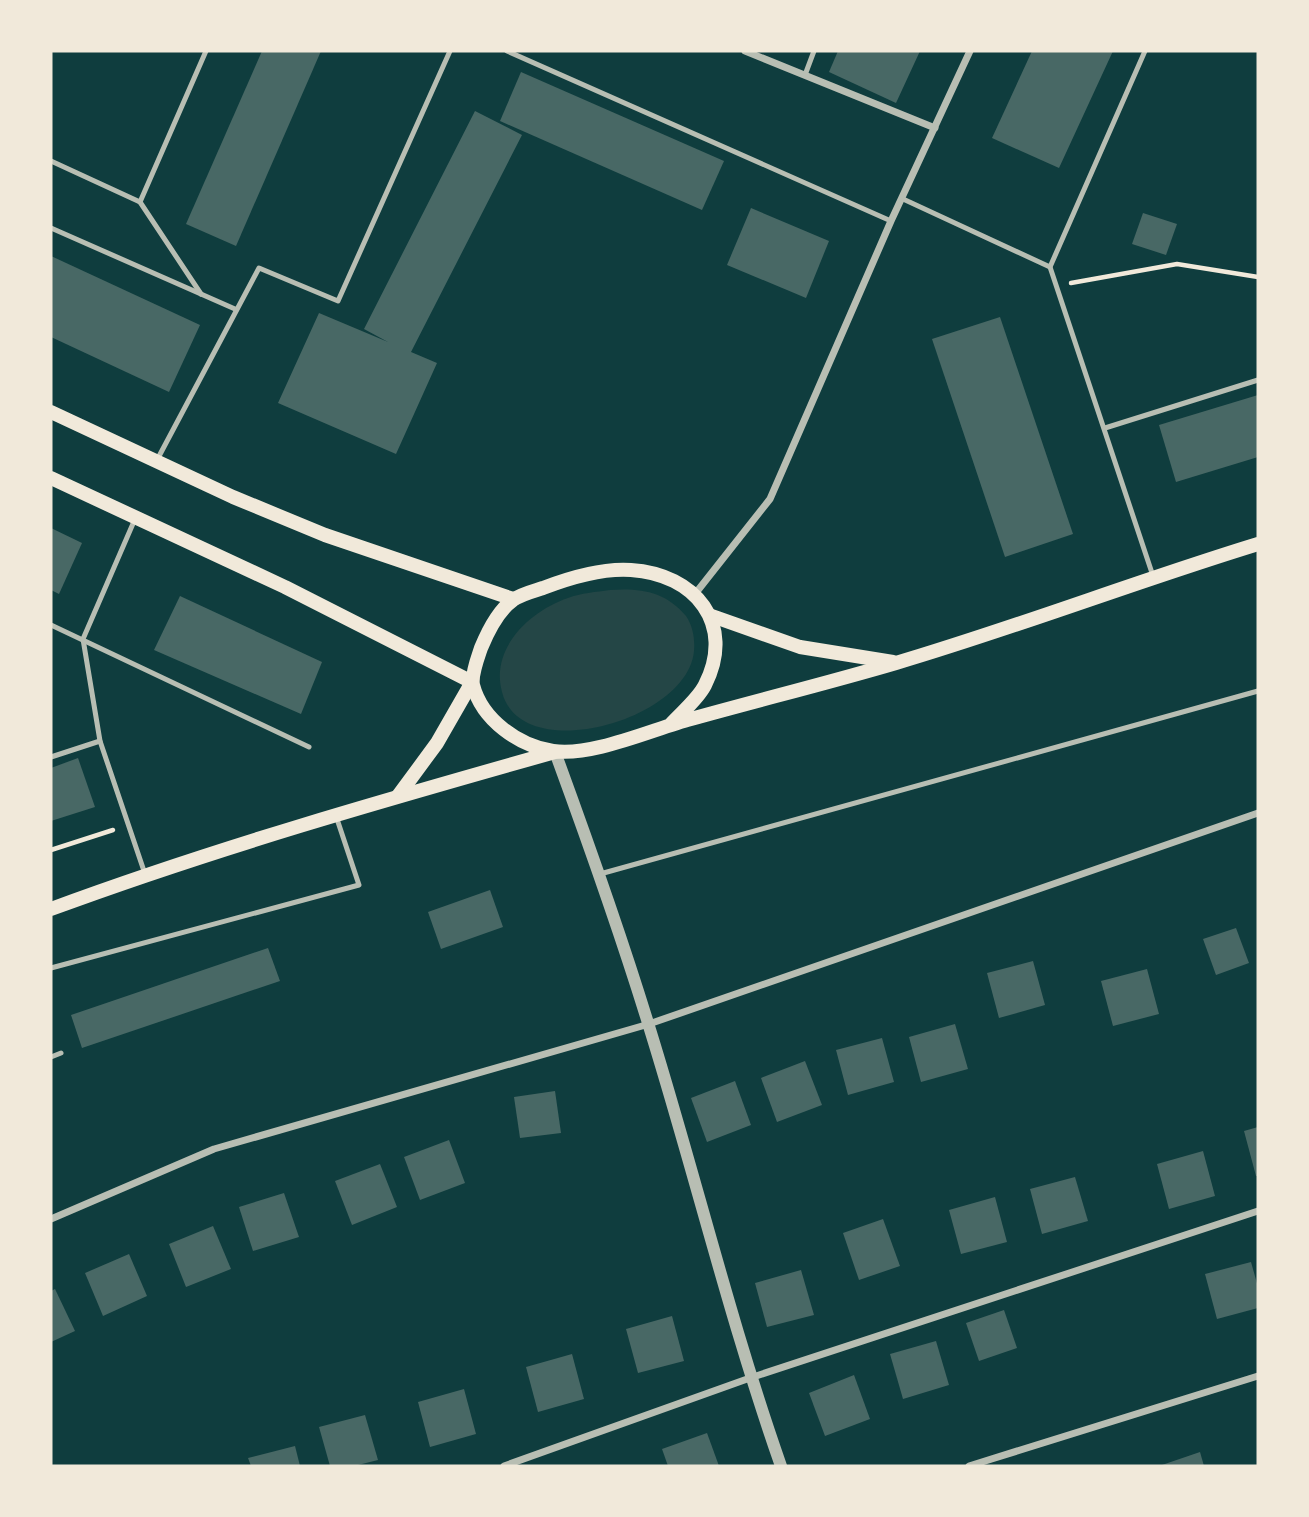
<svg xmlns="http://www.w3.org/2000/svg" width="1309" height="1517" viewBox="0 0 1309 1517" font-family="'Times New Roman',serif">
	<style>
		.green { fill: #244646 }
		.building { fill: #486865 }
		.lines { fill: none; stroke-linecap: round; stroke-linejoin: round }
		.path { stroke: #f1e9da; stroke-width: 4.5 }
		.service { stroke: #b8beb3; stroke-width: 5 }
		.minor { stroke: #b8beb3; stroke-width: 7 }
		.tertiary { stroke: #b8beb3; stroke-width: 12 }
		.secondary { stroke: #f1e9da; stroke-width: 14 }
	</style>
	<rect width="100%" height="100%" fill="#0f3d3e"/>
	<!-- green -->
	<path class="green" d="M610 590C640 588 665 591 686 616 693 626 695 639 694 651 688 721 521 767 502 692 490 648 530 611 568 598 581 593 596 592 610 590Z"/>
	<!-- building -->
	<g class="building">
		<path d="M262 51H321L236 246 186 224Z"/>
		<path d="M838 51H920L896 103 829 72Z"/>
		<path d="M1032 51H1113L1059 168 992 138Z"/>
		<path d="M521 72 724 161 702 210 500 121Z"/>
		<path d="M475 111 522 135 411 352 437 363 396 454 278 403 319 313 388 342 364 329Z"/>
		<path d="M751 208 829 241 806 298 727 265Z"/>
		<path d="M1143 213 1177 224 1166 255 1132 244Z"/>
		<path d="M51 256 200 325 169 392 51 337Z"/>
		<path d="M1000 317 1073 534 1005 557 932 339Z"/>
		<path d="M1258 395V457L1176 482 1159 425Z"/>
		<path d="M51 528 82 543 59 594 51 590Z"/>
		<path d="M180 596 322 662 301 714 154 650Z"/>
		<path d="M78 758 95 807 51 821V768Z"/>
		<path d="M490 890 503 927 441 949 428 912Z"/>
		<path d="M1236 928 1249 963 1216 975 1203 939Z"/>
		<path d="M268 948 280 981 82 1048 71 1015Z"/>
		<path d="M1033 961 1045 1005 999 1018 987 973Z"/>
		<path d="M1147 969 1159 1014 1113 1026 1101 981Z"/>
		<path d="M955 1024 968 1069 921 1082 909 1037Z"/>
		<path d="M882 1038 894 1082 848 1095 836 1050Z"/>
		<path d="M805 1061 822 1105 777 1122 761 1078Z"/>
		<path d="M735 1081 751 1125 707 1142 691 1098Z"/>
		<path d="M555 1091 561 1133 520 1138 514 1097Z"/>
		<path d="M1258 1127V1176H1256L1244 1131Z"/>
		<path d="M449 1140 465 1183 420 1200 404 1157Z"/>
		<path d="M1203 1151 1215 1196 1169 1209 1157 1164Z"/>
		<path d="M380 1164 397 1207 352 1225 335 1181Z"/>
		<path d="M1075 1177 1088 1221 1042 1234 1030 1189Z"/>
		<path d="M284 1193 299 1237 253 1251 239 1207Z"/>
		<path d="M995 1197 1007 1242 961 1254 949 1210Z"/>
		<path d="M883 1219 900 1266 859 1280 843 1233Z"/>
		<path d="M213 1226 231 1269 186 1287 169 1244Z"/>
		<path d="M129 1254 147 1296 103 1316 85 1273Z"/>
		<path d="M1251 1262 1258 1287V1308L1217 1319 1205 1274Z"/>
		<path d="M801 1270 814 1315 767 1327 755 1283Z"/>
		<path d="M55 1289 75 1331 51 1342V1291Z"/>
		<path d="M1004 1310 1017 1348 979 1361 966 1323Z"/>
		<path d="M672 1316 684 1361 638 1373 626 1329Z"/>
		<path d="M936 1341 949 1385 903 1399 890 1354Z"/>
		<path d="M572 1354 584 1399 538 1412 526 1367Z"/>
		<path d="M854 1375 870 1419 825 1436 809 1393Z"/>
		<path d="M464 1389 476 1434 430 1447 418 1402Z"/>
		<path d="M365 1415 378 1460 354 1466H330L319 1427Z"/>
		<path d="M707 1433 719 1466H668L662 1449Z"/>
		<path d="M295 1446 300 1466H251L248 1458Z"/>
		<path d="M1200 1452 1204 1466H1159Z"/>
	</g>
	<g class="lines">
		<!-- path -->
		<g class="path">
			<path d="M1071 283 1177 264 1258 277"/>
			<path d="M51 850 113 830"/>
		</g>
		<!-- service -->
		<g class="service">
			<path d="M507 51 891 221"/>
			<path d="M805 75 814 51"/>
			<path d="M51 161 140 202 201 294"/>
			<path d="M903 199 1050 267 1153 576"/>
			<path d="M140 202 206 51"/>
			<path d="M51 228 235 309"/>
			<path d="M1050 267 1145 51"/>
			<path d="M1105 428 1258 380"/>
			<path d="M157 460 259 268 338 301 450 51"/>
			<path d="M135 519 83 639 100 741 145 874"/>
			<path d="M51 625 309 747"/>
			<path d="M51 757 100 741"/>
			<path d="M600 874 1258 691"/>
			<path d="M51 968 359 885 336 816"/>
			<path d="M51 1057 61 1053"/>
		</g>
		<!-- minor -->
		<g class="minor">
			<path d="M745 51 935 128"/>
			<path d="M695 594 770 499 891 221 970 51"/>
			<path d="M51 1219 214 1149 649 1024 1258 813"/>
			<path d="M504 1466 750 1378 1258 1211"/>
			<path d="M969 1466 1258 1376"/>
		</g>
		<!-- tertiary -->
		<path class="tertiary" d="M555 752C588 842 620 932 648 1023 694 1170 730 1321 781 1466"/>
		<!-- secondary -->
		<g class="secondary">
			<path d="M51 412 233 497 325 535 513 599"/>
			<path d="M51 478 285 587 472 682 437 743 398 796"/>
			<path d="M712 616 800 647 893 662"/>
			<path d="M671 724C682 712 698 699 705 685 736 624 695 574 631 570 603 568 569 578 543 588 534 591 521 594 513 600 499 610 488 631 481 648 478 657 471 675 473 685 482 720 519 746 553 751 592 757 653 729 691 719 759 700 828 683 896 663 1018 627 1137 581 1258 544"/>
			<path d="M51 909C216 848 385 800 555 752"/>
		</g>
	</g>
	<!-- border -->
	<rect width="1309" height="1517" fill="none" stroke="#f1e9da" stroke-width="105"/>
</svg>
